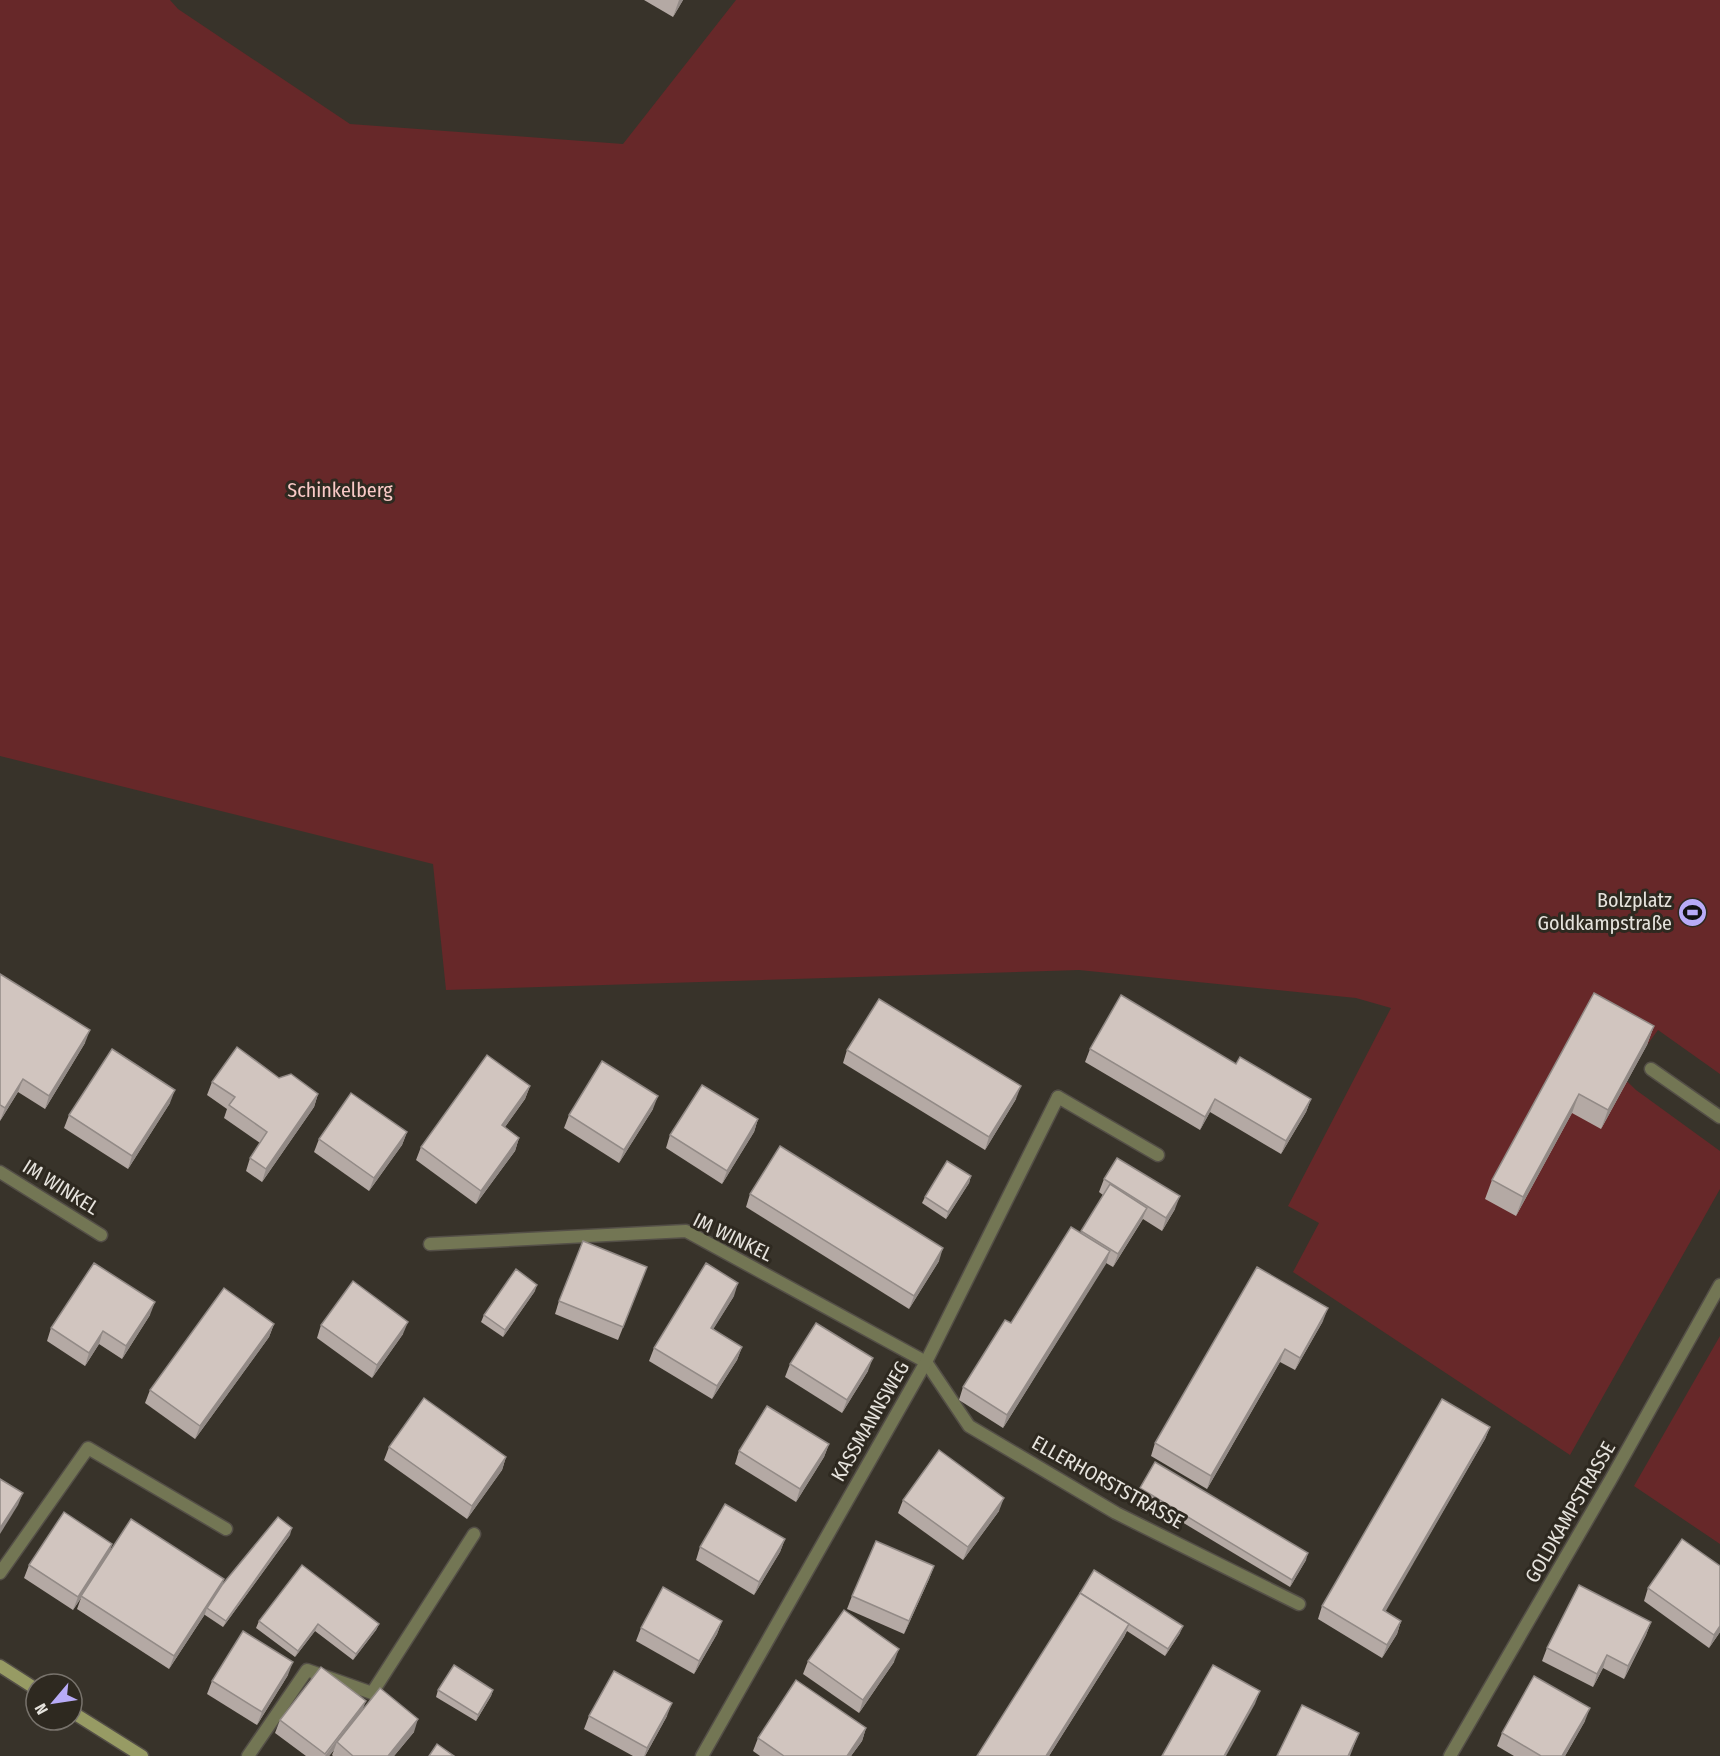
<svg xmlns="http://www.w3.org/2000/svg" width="1720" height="1756" viewBox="0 0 1720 1756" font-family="'Fira Sans Condensed',sans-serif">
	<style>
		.green { fill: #672829 }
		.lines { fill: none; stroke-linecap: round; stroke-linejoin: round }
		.lane-casing { stroke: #544f47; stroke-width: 15 }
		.street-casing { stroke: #544f47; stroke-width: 15 }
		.secondary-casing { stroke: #544f47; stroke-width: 15 }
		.lane { stroke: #737654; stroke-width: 12 }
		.street { stroke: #737654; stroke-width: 12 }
		.secondary { stroke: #979b64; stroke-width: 12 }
		.wall { fill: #b4a9a4 }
		.shaded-wall { fill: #928a86 }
		.building { fill: #d1c5bf; stroke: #928a86; stroke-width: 1.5 }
		.labels { text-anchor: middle; stroke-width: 6; stroke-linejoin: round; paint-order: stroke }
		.park-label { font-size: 20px; fill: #f9c9c6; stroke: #2e2920 }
		.poi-label { font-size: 20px; fill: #e6e3dd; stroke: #2e2920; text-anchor: end }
		.street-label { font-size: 20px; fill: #e6e3dd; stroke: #2e2920 }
	</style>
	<rect width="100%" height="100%" fill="#38332a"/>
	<!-- green -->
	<g class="green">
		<path d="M0 0H170L178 9 350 124 623 144 736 0H1720V1074L1658 1030 1647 1045 1588 1012 1598 1053 1636 1090 1720 1151V1189L1570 1455 1293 1272 1319 1223 1288 1206 1391 1008 1356 998 1079 970 446 990 433 864 0 756Z"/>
		<path d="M1720 1336V1544L1634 1486Z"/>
	</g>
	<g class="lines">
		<defs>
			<g id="lane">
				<path d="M1651 1069 1720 1117"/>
				<path d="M1058 1097 1158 1155"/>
				<path d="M0 1172 101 1235"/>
				<path d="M0 1573 88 1448 226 1529"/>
				<path d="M248 1756 307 1670 372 1693 474 1534"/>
			</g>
			<g id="street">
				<path d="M430 1244 686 1231 926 1362 969 1426 1116 1513 1299 1604"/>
				<path d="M702 1756 926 1362 1058 1097"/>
				<path d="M1450 1756 1611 1479 1720 1285"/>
			</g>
			<g id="secondary">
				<path d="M0 1666 36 1689"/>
				<path d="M72 1712 142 1756"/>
			</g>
		</defs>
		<!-- lane casing -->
		<use href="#lane" class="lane-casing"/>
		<!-- street casing -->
		<use href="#street" class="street-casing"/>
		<!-- secondary casing -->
		<use href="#secondary" class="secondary-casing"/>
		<!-- lane -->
		<use href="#lane" class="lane"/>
		<!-- street -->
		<use href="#street" class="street"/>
		<!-- secondary -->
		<use href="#secondary" class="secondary"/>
	</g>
	<!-- wall -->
	<g class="wall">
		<path d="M644 0H683L673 17Z"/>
		<path d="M0 974 85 1043 45 1109 18 1092 0 1121Z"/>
		<path d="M1594 993 1654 1026 1647 1045 1601 1129 1572 1113 1516 1216 1485 1199 1492 1180Z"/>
		<path d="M1090 1049 1236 1064 1311 1099 1306 1112 1281 1154 1210 1112 1200 1130 1085 1062Z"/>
		<path d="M847 1050 1016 1099 985 1150 843 1063Z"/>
		<path d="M279 1078 318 1094 314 1107 262 1182 246 1171 250 1158 260 1143 224 1118 227 1109 207 1095 212 1082Z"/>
		<path d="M530 1086 525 1099 505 1127 519 1138 515 1151 476 1204 416 1160 421 1147Z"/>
		<path d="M170 1103 128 1169 64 1128 69 1115Z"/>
		<path d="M653 1109 619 1163 564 1128 569 1115Z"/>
		<path d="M758 1119 754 1132 722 1184 666 1148 670 1135Z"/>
		<path d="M407 1132 402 1145 369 1191 314 1152 319 1139Z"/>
		<path d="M971 1176 969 1183 946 1219 922 1203 925 1197Z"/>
		<path d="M1104 1179 1175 1209 1162 1231 1143 1219 1113 1267 1106 1263 1003 1428 959 1400 963 1387 1081 1233 1103 1195 1099 1192Z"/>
		<path d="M750 1194 939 1261 909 1309 746 1207Z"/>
		<path d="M642 1280 618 1340 555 1314 559 1301Z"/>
		<path d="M535 1291 503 1337 481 1322 484 1315Z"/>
		<path d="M734 1296 713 1329 742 1347 737 1360 712 1399 649 1361 654 1348Z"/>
		<path d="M150 1315 122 1359 99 1344 85 1366 47 1341 51 1328Z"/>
		<path d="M1323 1321 1295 1370 1280 1362 1207 1489 1151 1456 1155 1443Z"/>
		<path d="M274 1324 269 1337 195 1439 145 1403 150 1390Z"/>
		<path d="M321 1325 403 1334 372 1378 317 1338Z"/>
		<path d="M790 1364 868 1371 842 1413 785 1377Z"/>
		<path d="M1490 1427 1485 1439 1385 1611 1401 1621 1397 1634 1382 1658 1318 1619 1322 1606Z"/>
		<path d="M829 1444 824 1457 796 1502 735 1464 739 1451Z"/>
		<path d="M389 1447 506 1457 502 1470 467 1519 384 1460Z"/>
		<path d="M1140 1488 1306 1560 1290 1587 1137 1495Z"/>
		<path d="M903 1500 999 1511 963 1560 898 1513Z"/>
		<path d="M290 1535 223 1627 205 1615V1614L169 1669 77 1609 81 1598 73 1610 24 1578 29 1565 112 1544 109 1554 224 1579 222 1585Z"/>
		<path d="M785 1539 780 1552 754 1595 696 1560 700 1547Z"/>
		<path d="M934 1566 929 1579 904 1634 847 1609 852 1596Z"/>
		<path d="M1720 1566V1632L1709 1648 1644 1601 1648 1588Z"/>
		<path d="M1080 1593 1180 1633 1165 1656 1127 1631 1124 1637 1049 1756H977L1079 1596Z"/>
		<path d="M259 1621 379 1624 376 1630 353 1660 315 1631 295 1657 256 1628Z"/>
		<path d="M722 1621 717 1634 694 1674 636 1641 641 1628Z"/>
		<path d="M1651 1622 1646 1635 1624 1679 1603 1668 1593 1687 1542 1661 1547 1648Z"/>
		<path d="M808 1661 894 1662 859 1713 803 1674Z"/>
		<path d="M288 1675 257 1725 207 1694 212 1681Z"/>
		<path d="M438 1690H493L491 1696 476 1721 436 1697Z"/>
		<path d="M362 1710 414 1732 394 1756H333L332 1755 334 1750 329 1756H306L275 1733 280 1720Z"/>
		<path d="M589 1716H667L645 1756H633L584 1729Z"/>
		<path d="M1585 1721 1565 1756H1514L1497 1746 1502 1733Z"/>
		<path d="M866 1728 862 1741 851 1756H760L753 1751 758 1738Z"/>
	</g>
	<!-- shaded-wall -->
	<g class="shaded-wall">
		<path d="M679 0H683L673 17Z"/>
		<path d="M1654 1026 1647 1045 1601 1129 1608 1110Z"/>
		<path d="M90 1030 85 1043 45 1109 49 1096Z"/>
		<path d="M23 1079 18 1092 0 1121 5 1108Z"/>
		<path d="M530 1086 525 1099 497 1138 502 1125Z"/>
		<path d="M1021 1086 1016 1099 985 1150 989 1137Z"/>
		<path d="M175 1090 170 1103 128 1169 132 1156Z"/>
		<path d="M318 1094 314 1107 262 1182 266 1169Z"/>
		<path d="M1579 1094 1572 1113 1516 1216 1523 1197Z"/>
		<path d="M658 1096 653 1109 619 1163 624 1150Z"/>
		<path d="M1215 1099 1210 1112 1200 1130 1205 1117Z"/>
		<path d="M1311 1099 1306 1112 1281 1154 1286 1141Z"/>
		<path d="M758 1119 754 1132 722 1184 727 1171Z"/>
		<path d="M407 1132 402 1145 369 1191 374 1178Z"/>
		<path d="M519 1138 515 1151 476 1204 481 1191Z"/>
		<path d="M971 1176 969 1183 946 1219 948 1212Z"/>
		<path d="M1180 1196 1175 1209 1162 1231 1166 1218Z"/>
		<path d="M1147 1208 1142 1220 1113 1267 1118 1254Z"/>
		<path d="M943 1248 939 1261 909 1309 914 1296Z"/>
		<path d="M1110 1251 1106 1264 1003 1428 1007 1415Z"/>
		<path d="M738 1283 734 1296 706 1341 711 1328Z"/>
		<path d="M537 1285 535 1291 503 1337 505 1330Z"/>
		<path d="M155 1302 150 1315 122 1359 126 1346Z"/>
		<path d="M1328 1308 1323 1321 1295 1370 1300 1358Z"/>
		<path d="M408 1322 403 1334 372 1378 377 1365Z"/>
		<path d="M274 1324 269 1337 195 1439 200 1426Z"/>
		<path d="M103 1331 99 1344 85 1366 89 1353Z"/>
		<path d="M742 1347 737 1360 712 1399 717 1386Z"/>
		<path d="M1285 1349 1280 1362 1207 1489 1211 1476Z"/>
		<path d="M873 1358 868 1371 842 1413 847 1400Z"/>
		<path d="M1490 1427 1485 1439 1379 1623 1383 1610Z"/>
		<path d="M829 1444 824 1457 796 1502 800 1489Z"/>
		<path d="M506 1457 502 1470 467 1519 472 1506Z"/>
		<path d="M23 1493 18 1505 0 1534V1528Z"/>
		<path d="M1004 1498 999 1511 963 1560 968 1547Z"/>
		<path d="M292 1528 290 1535 223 1627 226 1621Z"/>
		<path d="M785 1539 780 1552 754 1595 759 1582Z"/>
		<path d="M112 1544 108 1557 73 1610 78 1597Z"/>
		<path d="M1308 1553 1306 1560 1290 1587 1292 1580Z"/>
		<path d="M934 1566 929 1579 904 1634 909 1621Z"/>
		<path d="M224 1579 220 1592 207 1608 205 1614 169 1669 174 1656Z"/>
		<path d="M722 1621 717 1634 694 1674 699 1661Z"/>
		<path d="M1401 1621 1397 1634 1382 1658 1387 1645Z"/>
		<path d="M1651 1622 1646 1635 1624 1679 1628 1666Z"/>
		<path d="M318 1624 315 1631 295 1657 298 1651Z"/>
		<path d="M379 1624 376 1630 353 1660 356 1654Z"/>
		<path d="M1129 1624 1124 1637 1049 1756H1046Z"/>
		<path d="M1183 1626 1180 1633 1165 1656 1168 1649Z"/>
		<path d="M1720 1626V1632L1709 1648 1714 1635Z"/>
		<path d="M899 1649 894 1662 859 1713 863 1700Z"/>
		<path d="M1607 1655 1603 1668 1593 1687 1597 1674Z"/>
		<path d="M293 1662 288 1675 257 1725 262 1712Z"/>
		<path d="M493 1690 491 1696 476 1721 478 1715Z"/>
		<path d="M1260 1691 1255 1704 1226 1756H1224Z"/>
		<path d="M366 1701 361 1714 337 1742 334 1750 329 1756H325Z"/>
		<path d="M672 1703 667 1716 645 1756H644L647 1748Z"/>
		<path d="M1590 1708 1585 1721 1565 1756H1562Z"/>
		<path d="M418 1719 414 1732 394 1756H388Z"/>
		<path d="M866 1728 862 1741 851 1756H847Z"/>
		<path d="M1359 1733 1350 1756H1348Z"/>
	</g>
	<!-- building -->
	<g class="building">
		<path d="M0 974 90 1030 49 1096 23 1079 5 1108 0 1105Z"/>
		<path d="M1594 993 1654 1026 1608 1110 1579 1094 1523 1197 1492 1180Z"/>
		<path d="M1121 995 1236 1064 1240 1057 1311 1099 1286 1141 1215 1099 1205 1117 1090 1049Z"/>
		<path d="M879 999 1021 1086 989 1137 847 1050Z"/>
		<path d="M237 1047 279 1078 291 1074 318 1094 266 1169 250 1158 267 1132 229 1105 235 1097 212 1082Z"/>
		<path d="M112 1049 175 1090 132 1156 69 1115Z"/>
		<path d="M487 1055 530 1086 502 1125 519 1138 481 1191 421 1147Z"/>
		<path d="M602 1061 658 1096 624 1150 569 1115Z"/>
		<path d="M702 1085 758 1119 727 1171 670 1135Z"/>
		<path d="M351 1093 407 1132 374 1178 319 1139Z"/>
		<path d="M780 1146 943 1248 914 1296 750 1194Z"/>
		<path d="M1117 1158 1180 1196 1166 1218 1104 1179Z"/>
		<path d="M947 1161 971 1176 948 1212 925 1197Z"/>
		<path d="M1110 1184 1147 1208 1118 1254 1081 1231Z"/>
		<path d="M1071 1227 1110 1251 1007 1415 963 1387 1005 1320 1011 1323Z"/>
		<path d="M583 1241 647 1267 623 1327 559 1301Z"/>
		<path d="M94 1263 155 1302 126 1346 103 1331 89 1353 51 1328Z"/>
		<path d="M706 1263 738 1283 711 1328 742 1347 717 1386 654 1348Z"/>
		<path d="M1257 1267 1328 1308 1300 1358 1285 1349 1211 1476 1155 1443Z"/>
		<path d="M516 1269 537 1285 505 1330 484 1315Z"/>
		<path d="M353 1281 408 1322 377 1365 321 1325Z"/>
		<path d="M224 1288 274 1324 200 1426 150 1390Z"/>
		<path d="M816 1323 873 1358 847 1400 790 1364Z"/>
		<path d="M424 1398 506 1457 472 1506 389 1447Z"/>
		<path d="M1442 1399 1490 1427 1383 1610 1401 1621 1387 1645 1322 1606Z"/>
		<path d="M767 1406 829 1444 800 1489 739 1451Z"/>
		<path d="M939 1450 1004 1498 968 1547 903 1500Z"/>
		<path d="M1155 1462 1308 1553 1292 1580 1140 1488Z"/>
		<path d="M0 1479 23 1493 0 1528Z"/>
		<path d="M725 1504 785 1539 759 1582 700 1547Z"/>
		<path d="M64 1512 112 1544 78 1597 29 1565Z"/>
		<path d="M278 1517 292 1528 226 1621 207 1608 222 1585Z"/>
		<path d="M131 1519 224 1579 174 1656 81 1596Z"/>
		<path d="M1682 1539 1720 1566V1626L1714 1635 1648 1588Z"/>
		<path d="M876 1541 934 1566 909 1621 852 1596Z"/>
		<path d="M302 1565 379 1624 356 1654 318 1624 298 1651 259 1621Z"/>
		<path d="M1094 1570 1183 1626 1168 1649 1080 1593Z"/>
		<path d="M1579 1585 1651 1622 1628 1666 1607 1655 1597 1674 1547 1648Z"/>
		<path d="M663 1587 722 1621 699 1661 641 1628Z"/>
		<path d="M1080 1593 1129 1624 1046 1756H977Z"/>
		<path d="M844 1610 899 1649 863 1700 808 1661Z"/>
		<path d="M243 1631 293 1662 262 1712 212 1681Z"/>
		<path d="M454 1665 493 1690 478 1715 438 1690Z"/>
		<path d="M1213 1665 1260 1691 1224 1756H1162Z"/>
		<path d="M321 1667 366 1701 325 1754 280 1720Z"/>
		<path d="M614 1671 672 1703 647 1748 589 1716Z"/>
		<path d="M1534 1676 1590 1708 1562 1756H1541L1502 1733Z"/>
		<path d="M796 1680 866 1728 847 1756H784L758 1738Z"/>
		<path d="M380 1688 418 1719 388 1756H353L337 1742Z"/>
		<path d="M1302 1705 1359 1733 1348 1756H1277Z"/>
		<path d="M437 1744 454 1756H429Z"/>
	</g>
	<!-- icons -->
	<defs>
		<symbol id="stadium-disc" viewBox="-11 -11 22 22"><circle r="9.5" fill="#b8abf7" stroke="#2e2920"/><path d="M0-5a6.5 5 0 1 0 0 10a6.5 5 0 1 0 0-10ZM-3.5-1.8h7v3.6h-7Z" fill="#111"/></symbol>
	</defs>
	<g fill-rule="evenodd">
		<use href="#stadium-disc" x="1676" y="896" width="33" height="33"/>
	</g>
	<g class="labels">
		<!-- park labels -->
		<g class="park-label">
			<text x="340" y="497">Schinkelberg</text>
		</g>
		<!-- poi labels -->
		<g class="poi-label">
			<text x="1672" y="907">Bolzplatz<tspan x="1672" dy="23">Goldkampstraße</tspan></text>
		</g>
		<!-- street labels -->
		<g class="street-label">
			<text transform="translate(61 1187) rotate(32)" y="7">IM WINKEL</text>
			<text transform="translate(733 1237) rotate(26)" y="7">IM WINKEL</text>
			<text transform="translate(870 1421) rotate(-60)" y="7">KASSMANNSWEG</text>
			<text transform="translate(1108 1482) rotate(29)" y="7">ELLERHORSTSTRASSE</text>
			<text transform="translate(1570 1512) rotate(-60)" y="7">GOLDKAMPSTRASSE</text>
		</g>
	</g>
	<!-- north arrow -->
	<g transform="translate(54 1702) rotate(241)"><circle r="28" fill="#2e2920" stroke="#78736c" stroke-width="1.5"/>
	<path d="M0-4.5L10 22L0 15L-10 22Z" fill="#b8abf7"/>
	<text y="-9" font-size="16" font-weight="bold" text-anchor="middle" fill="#e6e3dd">N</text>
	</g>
</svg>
